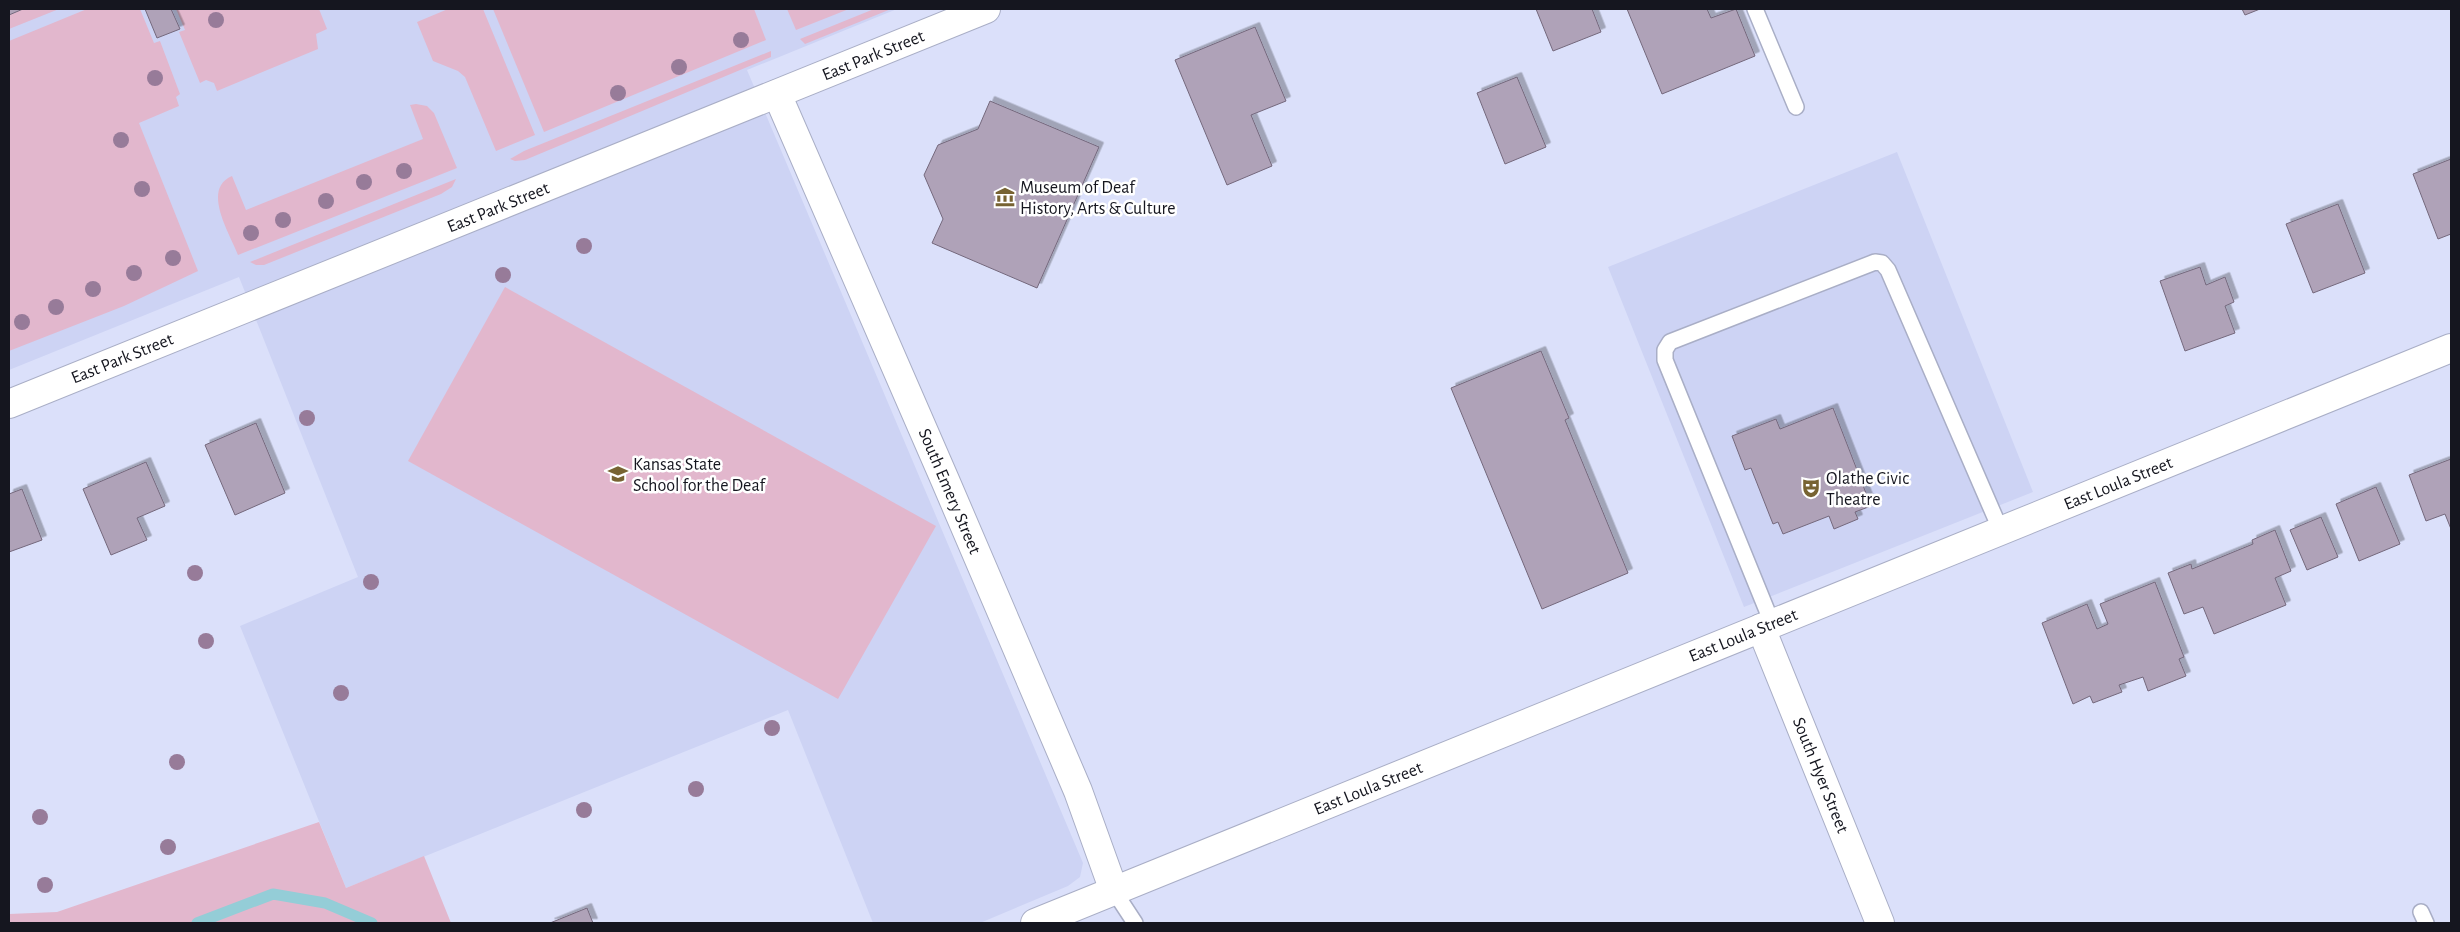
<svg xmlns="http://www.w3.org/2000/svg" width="2460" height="932" viewBox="0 0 2460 932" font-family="'Alegreya Sans',sans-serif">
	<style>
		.built { fill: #cdd3f4 }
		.green { fill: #e2b7cd }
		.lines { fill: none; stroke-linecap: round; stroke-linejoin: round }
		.stream { stroke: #94cdd7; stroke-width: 11 }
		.building { fill: #afa2b8; stroke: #74687c; filter: url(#shadow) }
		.service-casing { stroke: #a9aec6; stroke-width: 18 }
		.minor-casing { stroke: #a9aec6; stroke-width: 30 }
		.service { stroke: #fff; stroke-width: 15 }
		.minor { stroke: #fff; stroke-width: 28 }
		.tree { fill: #977b99 }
		.labels { text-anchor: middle; stroke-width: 5; stroke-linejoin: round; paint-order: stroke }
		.street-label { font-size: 18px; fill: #15161f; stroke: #fff }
		.poi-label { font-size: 18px; fill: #15161f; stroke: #fff; text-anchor: start }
	</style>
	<defs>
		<filter id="shadow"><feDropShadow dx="4.5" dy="-4.5" stdDeviation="0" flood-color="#0004"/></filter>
	</defs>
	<rect width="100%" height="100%" fill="#dbe0fa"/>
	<!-- built -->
	<g class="built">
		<path d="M9 9H897L747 70 1083 863 1080 877 1068 886 980 923H873L788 710 346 888 240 626 358 577 239 277 9 370Z"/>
		<path d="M1897 152 2033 492 1744 607 1608 267Z"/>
	</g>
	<!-- green -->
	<g class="green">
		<path d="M23 9H59L9 29V15Z"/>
		<path d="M87 9H140L154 43 160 41 180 94 176 97 179 106 139 123 198 271 124 306 9 351V41Z"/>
		<path d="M176 9H319L327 29 316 34 318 49 217 91 214 83 206 80 200 83 179 32 185 30Z"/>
		<path d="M448 9H483L535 135 496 151 465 77 458 71 433 61 417 22Z"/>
		<path d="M493 9H754L766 40 544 132Z"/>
		<path d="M787 9H849L796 30Z"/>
		<path d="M874 9H891L805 44 800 39Z"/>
		<path d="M771 51V57L525 160 515 161 510 159 524 151Z"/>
		<path d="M416 104 427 106 434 113 457 168 238 255C230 234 201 189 232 176L246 210 423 139 410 105Z"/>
		<path d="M456 179 452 187 441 194 264 265H256L250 262Z"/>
		<path d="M505 287 936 526 838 699 408 461Z"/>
		<path d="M319 822 346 888 424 856 451 923H9V914L57 912Z"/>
	</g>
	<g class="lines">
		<!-- stream -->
		<path class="stream" d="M197 923 273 894 325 903 372 923"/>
	</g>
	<!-- building -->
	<g class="building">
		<path d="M9 9H23L9 15Z"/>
		<path d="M145 9H171L180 29 157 38Z"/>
		<path d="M1536 9H1592L1601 32 1553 51Z"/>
		<path d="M1627 9H1707L1711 18 1736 9 1755 56 1662 94Z"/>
		<path d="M2242 9H2260L2245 15Z"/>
		<path d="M1255 27 1286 101 1251 115 1272 166 1227 185 1175 60Z"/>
		<path d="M1517 77 1546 147 1505 164 1477 93Z"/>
		<path d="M990 101 1099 147 1037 288 932 243 943 219 924 175 938 145 978 129Z"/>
		<path d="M2451 159V234L2438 239 2413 174Z"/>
		<path d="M2338 204 2365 273 2313 293 2286 224Z"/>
		<path d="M2200 267 2206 285 2225 277 2234 302 2225 306 2235 333 2185 351 2160 281Z"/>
		<path d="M1541 351 1569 418 1565 420 1628 573 1542 609 1451 388Z"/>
		<path d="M1833 408 1871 506 1855 512 1858 519 1834 529 1829 516 1783 534 1778 522 1773 524 1751 468 1745 470 1732 436 1776 419 1780 429Z"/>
		<path d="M256 423 285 493 235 515 205 445Z"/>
		<path d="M2451 459V529L2445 514 2426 521 2409 475Z"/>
		<path d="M146 462 165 506 137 518 147 540 111 555 83 489Z"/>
		<path d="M2376 487 2400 544 2359 561 2336 504Z"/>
		<path d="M22 489 42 540 9 552V494Z"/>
		<path d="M2321 517 2338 557 2307 570 2290 530Z"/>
		<path d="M2275 530 2291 571 2275 578 2286 605 2214 634 2203 607 2184 614 2168 573 2191 564 2192 569 2253 544 2252 540Z"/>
		<path d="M2155 582 2184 657 2179 659 2186 676 2148 691 2143 677 2119 685 2122 692 2093 703 2090 696 2073 704 2042 623 2087 604 2097 629 2108 624 2100 604Z"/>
		<path d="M587 908 593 923H550Z"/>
	</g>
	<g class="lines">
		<defs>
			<g id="service">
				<path d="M1755 9 1796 107"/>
				<path d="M1772 623 1665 360V350L1670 342 1875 262 1882 263 1888 270 2001 531"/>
				<path d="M1114 891 1135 923"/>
				<path d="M2421 912 2426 923"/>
			</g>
			<g id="minor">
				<path d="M777 94 945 480 1078 791 1114 891"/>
				<path d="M9 404 986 9"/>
				<path d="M1761 628 1880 923"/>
				<path d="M1035 923 2451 348"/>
			</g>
		</defs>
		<!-- service casing -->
		<use href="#service" class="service-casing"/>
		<!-- minor casing -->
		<use href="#minor" class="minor-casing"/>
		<!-- service -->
		<use href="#service" class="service"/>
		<!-- minor -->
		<use href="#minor" class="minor"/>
	</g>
	<!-- trees -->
	<g class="tree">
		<circle cx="216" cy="20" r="8"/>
		<circle cx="741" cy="40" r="8"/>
		<circle cx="679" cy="67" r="8"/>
		<circle cx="155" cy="78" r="8"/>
		<circle cx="618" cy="93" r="8"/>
		<circle cx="121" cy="140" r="8"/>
		<circle cx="404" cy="171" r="8"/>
		<circle cx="364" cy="182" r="8"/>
		<circle cx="142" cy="189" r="8"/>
		<circle cx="326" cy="201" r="8"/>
		<circle cx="283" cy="220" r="8"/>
		<circle cx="251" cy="233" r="8"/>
		<circle cx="584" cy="246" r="8"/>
		<circle cx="173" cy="258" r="8"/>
		<circle cx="134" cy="273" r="8"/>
		<circle cx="503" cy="275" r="8"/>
		<circle cx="93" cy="289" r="8"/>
		<circle cx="56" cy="307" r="8"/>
		<circle cx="22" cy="322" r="8"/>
		<circle cx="307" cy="418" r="8"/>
		<circle cx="195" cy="573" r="8"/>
		<circle cx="371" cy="582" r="8"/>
		<circle cx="206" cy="641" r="8"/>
		<circle cx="341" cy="693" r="8"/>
		<circle cx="772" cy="728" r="8"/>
		<circle cx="177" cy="762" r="8"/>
		<circle cx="696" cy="789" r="8"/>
		<circle cx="584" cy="810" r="8"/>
		<circle cx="40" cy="817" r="8"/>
		<circle cx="168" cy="847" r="8"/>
		<circle cx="45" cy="885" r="8"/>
	</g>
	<!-- icons -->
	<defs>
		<symbol id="museum-bare" viewBox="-9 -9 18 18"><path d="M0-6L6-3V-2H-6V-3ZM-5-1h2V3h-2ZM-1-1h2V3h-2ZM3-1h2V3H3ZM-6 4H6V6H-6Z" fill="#776332" stroke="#fff" stroke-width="2.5" paint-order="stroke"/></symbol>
		<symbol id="school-bare" viewBox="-9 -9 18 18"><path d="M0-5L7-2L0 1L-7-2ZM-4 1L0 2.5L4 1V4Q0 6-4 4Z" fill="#776332" stroke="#fff" stroke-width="2.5" paint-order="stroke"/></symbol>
		<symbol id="theatre-bare" viewBox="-9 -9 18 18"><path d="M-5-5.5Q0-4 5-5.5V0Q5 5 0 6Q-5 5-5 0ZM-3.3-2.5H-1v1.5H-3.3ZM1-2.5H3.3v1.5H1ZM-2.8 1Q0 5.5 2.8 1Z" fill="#776332" stroke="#fff" stroke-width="2.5" paint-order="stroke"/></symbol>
	</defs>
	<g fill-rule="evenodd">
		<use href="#museum-bare" x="991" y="183" width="28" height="28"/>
		<use href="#school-bare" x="604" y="460" width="28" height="28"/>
		<use href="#theatre-bare" x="1797" y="474" width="28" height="28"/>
	</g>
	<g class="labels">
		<!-- street labels -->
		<g class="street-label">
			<text transform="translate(873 55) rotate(-22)" y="6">East Park Street</text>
			<text transform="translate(498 207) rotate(-22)" y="6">East Park Street</text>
			<text transform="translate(122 358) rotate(-22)" y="6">East Park Street</text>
			<text transform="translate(2118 483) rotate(-22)" y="6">East Loula Street</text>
			<text transform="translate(950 491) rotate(67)" y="6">South Emery Street</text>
			<text transform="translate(1743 635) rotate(-22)" y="6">East Loula Street</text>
			<text transform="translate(1821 775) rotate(68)" y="6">South Hyer Street</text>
			<text transform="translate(1368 788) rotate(-22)" y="6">East Loula Street</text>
		</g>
		<!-- poi labels -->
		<g class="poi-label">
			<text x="1020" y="193">Museum of Deaf<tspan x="1020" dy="21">History, Arts &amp; Culture</tspan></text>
			<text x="633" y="470">Kansas State<tspan x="633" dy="21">School for the Deaf</tspan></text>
			<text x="1826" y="484">Olathe Civic<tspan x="1826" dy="21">Theatre</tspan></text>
		</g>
	</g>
	<!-- border -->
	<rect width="2460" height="932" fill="none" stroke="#15161f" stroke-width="20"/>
</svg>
